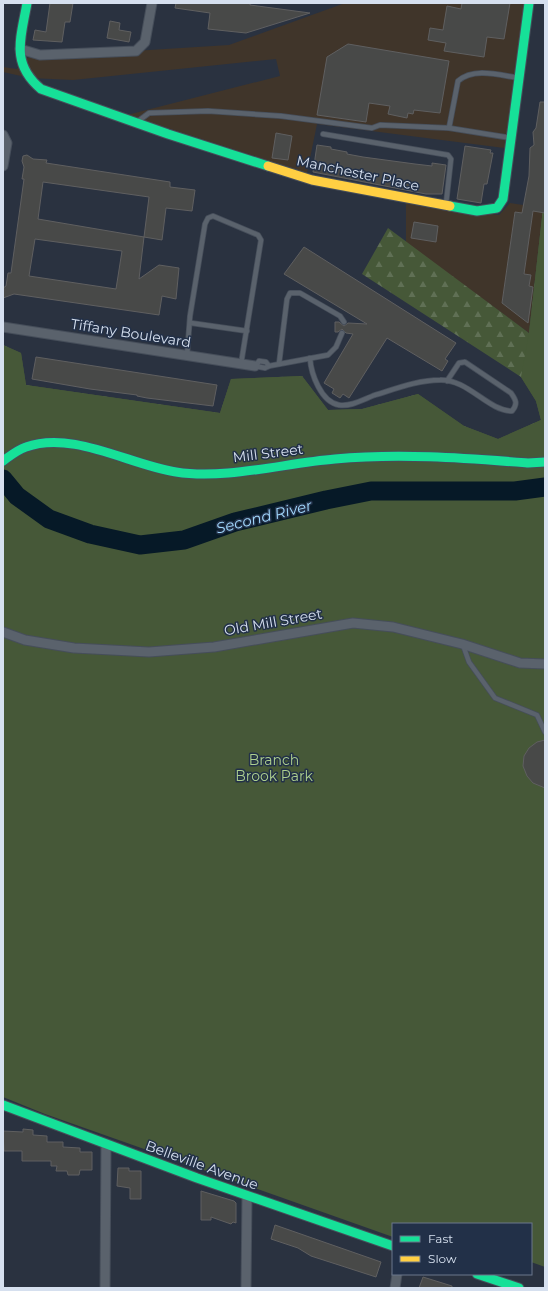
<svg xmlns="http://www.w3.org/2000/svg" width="548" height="1291" viewBox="0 0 548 1291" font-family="Montserrat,sans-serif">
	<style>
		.industrial { fill: #40352a }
		.forest { fill: url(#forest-firs) }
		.green { fill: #465838 }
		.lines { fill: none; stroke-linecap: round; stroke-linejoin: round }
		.river { stroke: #061927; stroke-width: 19 }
		.building { fill: #484948; stroke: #5f5f60; fill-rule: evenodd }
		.lane-casing { stroke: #464e5a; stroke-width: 6 }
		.street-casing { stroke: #464e5a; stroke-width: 11 }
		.fast-casing { stroke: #464e5a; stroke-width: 11 }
		.slow-casing { stroke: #464e5a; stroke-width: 11 }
		.lane { stroke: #5a626c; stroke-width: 4.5 }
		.street { stroke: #5a626c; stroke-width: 9 }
		.fast { stroke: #16e098; stroke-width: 9 }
		.slow { stroke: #ffcf43; stroke-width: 9 }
		.labels { text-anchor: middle; stroke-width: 3; stroke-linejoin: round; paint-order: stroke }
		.street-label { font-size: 14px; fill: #d6e0ef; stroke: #223048 }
		.park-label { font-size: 14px; fill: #aed08e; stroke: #223048 }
		.water-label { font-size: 15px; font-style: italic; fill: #a0d7fc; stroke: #223048 }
	</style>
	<defs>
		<pattern id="forest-firs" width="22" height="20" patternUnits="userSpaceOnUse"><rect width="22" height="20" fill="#465838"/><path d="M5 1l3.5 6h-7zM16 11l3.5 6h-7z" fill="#607055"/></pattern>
	</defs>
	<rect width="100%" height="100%" fill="#2a3240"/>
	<!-- industrial -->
	<g class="industrial">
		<path d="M345 3H529L512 149 317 124 307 173 127 115 280 76 276 59 73 80 30 78 3 72V67L17 69 22 58 229 45Z"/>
		<path d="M406 203 499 215 510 203 543 208 529 333 406 243Z"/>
	</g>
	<!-- forest -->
	<path class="forest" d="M543 208 545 452 37 427 3 345 21 353 26 385 220 413 231 379 302 376 328 410 362 409 418 394 464 426 498 439 541 420 536 401 521 377 362 274 388 228 529 333Z"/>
	<!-- green -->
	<path class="green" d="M543 208H545V1267L531 1262V1224H393V1237L45 1114 3 1097V345L21 353 26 385 220 413 231 379 302 376 328 410 362 409 418 394 464 426 498 439 541 420 536 401 521 377 529 333Z"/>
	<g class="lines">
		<!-- river -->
		<path class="river" d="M3 479 17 496 49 519 90 534 140 545 184 540 235 522 326 500 371 491H515L545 487"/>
	</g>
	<!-- building -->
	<g class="building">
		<path d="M50 3H73L70 22H65L62 42 33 40 35 30 46 32Z"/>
		<path d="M176 3H250V5L310 13 246 33 208 29 210 13 175 8Z"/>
		<path d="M462 3H510L504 39 487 37 484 57 444 51 446 43 428 40 430 28 443 30 447 6 461 9Z"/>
		<path d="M110 21 120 23 119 30 131 32 129 42 107 38Z"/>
		<path d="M348 44 449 61 440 113 414 110 413 114 408 113 407 118 388 114 390 106 369 103 366 122 317 115 327 57Z"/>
		<path d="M540 102H545V213L533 211 524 274 531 275 529 286 533 287 528 323 502 303 515 212 522 213 529 176 530 148 534 145 533 132 536 128Z"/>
		<path d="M276 133 292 136 288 160 272 158Z"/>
		<path d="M317 145 331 147V149L347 152V154L363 157 415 164 432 166V163L446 165 442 194H426L313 172Z"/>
		<path d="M465 146 491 150 490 153H493L487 184H484L481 203 457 199Z"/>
		<path d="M27 155 33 159 47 160 46 163 170 182V187L195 190 192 211 166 208 162 240 144 237 139 279 159 265 179 268 176 299 162 296 159 315 14 294 3 298V288L6 286 8 273H11L24 179H22L24 167 22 161 23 156ZM43 182 149 197 144 237 38 219ZM35 239 122 251 116 289 29 276Z"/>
		<path d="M414 222 438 226 436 242 411 238Z"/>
		<path d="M304 247 456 343 445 359 448 361 442 371 387 338 349 398 343 394 340 398 332 393 334 389 324 383 353 334 346 333 342 329 338 332H335V322H339L344 326 348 323 367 324 284 274Z"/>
		<path d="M36 357 217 385 213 406 147 398 137 396V395L90 389 32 379Z"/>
		<path d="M545 740V788L533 783 527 776 523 766 524 756 529 748 537 742Z"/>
		<path d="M23 1129 33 1130V1135L47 1136V1142H63V1147L80 1148V1152H92V1170H80L79 1175H68L67 1171H56L57 1166H51V1161H22V1151H4L3 1131 23 1132Z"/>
		<path d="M118 1168H129V1171H141V1199H130V1188L117 1186Z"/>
		<path d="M201 1191 234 1201 236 1203V1223L233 1222 231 1224 211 1217V1220H201Z"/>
		<path d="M275 1225 381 1262 376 1277 311 1256 298 1248 271 1239Z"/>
		<path d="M423 1277 452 1286V1288H419Z"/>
	</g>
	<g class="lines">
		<defs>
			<g id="lane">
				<path d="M137 122 149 113 208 111 281 116 372 128 380 125 449 128 458 81C474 67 499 75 519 78"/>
				<path d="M449 128 511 138"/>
				<path d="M323 134 448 155 451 159 446 204"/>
				<path d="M191 323 247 331"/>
				<path d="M187 356 190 316 205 224 208 218 213 216 258 235 261 240 241 364"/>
				<path d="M310 358C311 374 321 402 339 405 351 407 364 399 375 395 395 389 418 380 440 380 468 379 488 411 512 411 518 404 516 400 511 393L465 362 459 363 447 381"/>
				<path d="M279 364 287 299 290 293H300L340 316 344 322"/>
				<path d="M255 366 265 368 269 366 328 355 336 347 342 333"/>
				<path d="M256 366 259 361 266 362 269 366"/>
				<path d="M463 645 469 662 495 698 537 715 545 732"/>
			</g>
			<g id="street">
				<path d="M20 49 40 55 136 51 145 42 152 3"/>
				<path d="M3 135 7 143 3 166"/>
				<path d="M3 327 255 366"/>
				<path d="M3 632 25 640 74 648 149 652 214 647 353 623 393 627 462 644 520 663 545 664"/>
				<path d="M105 1288 106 1146"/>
				<path d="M246 1288 247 1196"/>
				<path d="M395 1288 397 1274"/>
			</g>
			<g id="fast">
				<path d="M27 3C21 38 10 63 41 89L168 134 268 166"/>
				<path d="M450 206 477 211 497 208 503 199 529 3"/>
				<path d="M3 461C10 456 17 450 26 447 72 430 130 465 176 472 225 480 285 463 335 459 400 453 463 458 528 463L545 462"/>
				<path d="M3 1105 197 1178 393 1246"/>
				<path d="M477 1274 519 1288"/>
			</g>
			<path id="slow" d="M268 166 312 180 450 206"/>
		</defs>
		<!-- lane casing -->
		<use href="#lane" class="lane-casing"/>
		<!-- street casing -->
		<use href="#street" class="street-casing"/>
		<!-- fast casing -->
		<use href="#fast" class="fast-casing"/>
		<!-- slow casing -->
		<use href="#slow" class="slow-casing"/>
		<!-- lane -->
		<use href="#lane" class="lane"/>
		<!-- street -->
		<use href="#street" class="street"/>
		<!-- fast -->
		<use href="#fast" class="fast"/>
		<!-- slow -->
		<use href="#slow" class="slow"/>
	</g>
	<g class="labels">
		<!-- street labels -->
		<g class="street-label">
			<text transform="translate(358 173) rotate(12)" y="5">Manchester Place</text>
			<text transform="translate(131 333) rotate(9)" y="5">Tiffany Boulevard</text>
			<text transform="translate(268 453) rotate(-7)" y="5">Mill Street</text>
			<text transform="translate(273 622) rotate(-10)" y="5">Old Mill Street</text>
			<text transform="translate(202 1165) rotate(20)" y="5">Belleville Avenue</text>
		</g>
		<!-- park labels -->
		<g class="park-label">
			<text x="274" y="765">Branch<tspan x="274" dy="16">Brook Park</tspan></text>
		</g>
		<!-- water labels -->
		<g class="water-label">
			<text transform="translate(264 517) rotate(-14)" y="5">Second River</text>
		</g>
	</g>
	<!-- border -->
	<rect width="548" height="1291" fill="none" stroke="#d6e0ef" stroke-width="8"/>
	<!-- legend -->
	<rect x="392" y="1223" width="140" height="52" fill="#223048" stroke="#6a768b"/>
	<rect x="400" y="1236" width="20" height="6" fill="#16e098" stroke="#6a768b"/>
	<text x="428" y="1243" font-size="12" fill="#d6e0ef">Fast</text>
	<rect x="400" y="1256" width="20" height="6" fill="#ffcf43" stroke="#6a768b"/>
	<text x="428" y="1263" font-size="12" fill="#d6e0ef">Slow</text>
</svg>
